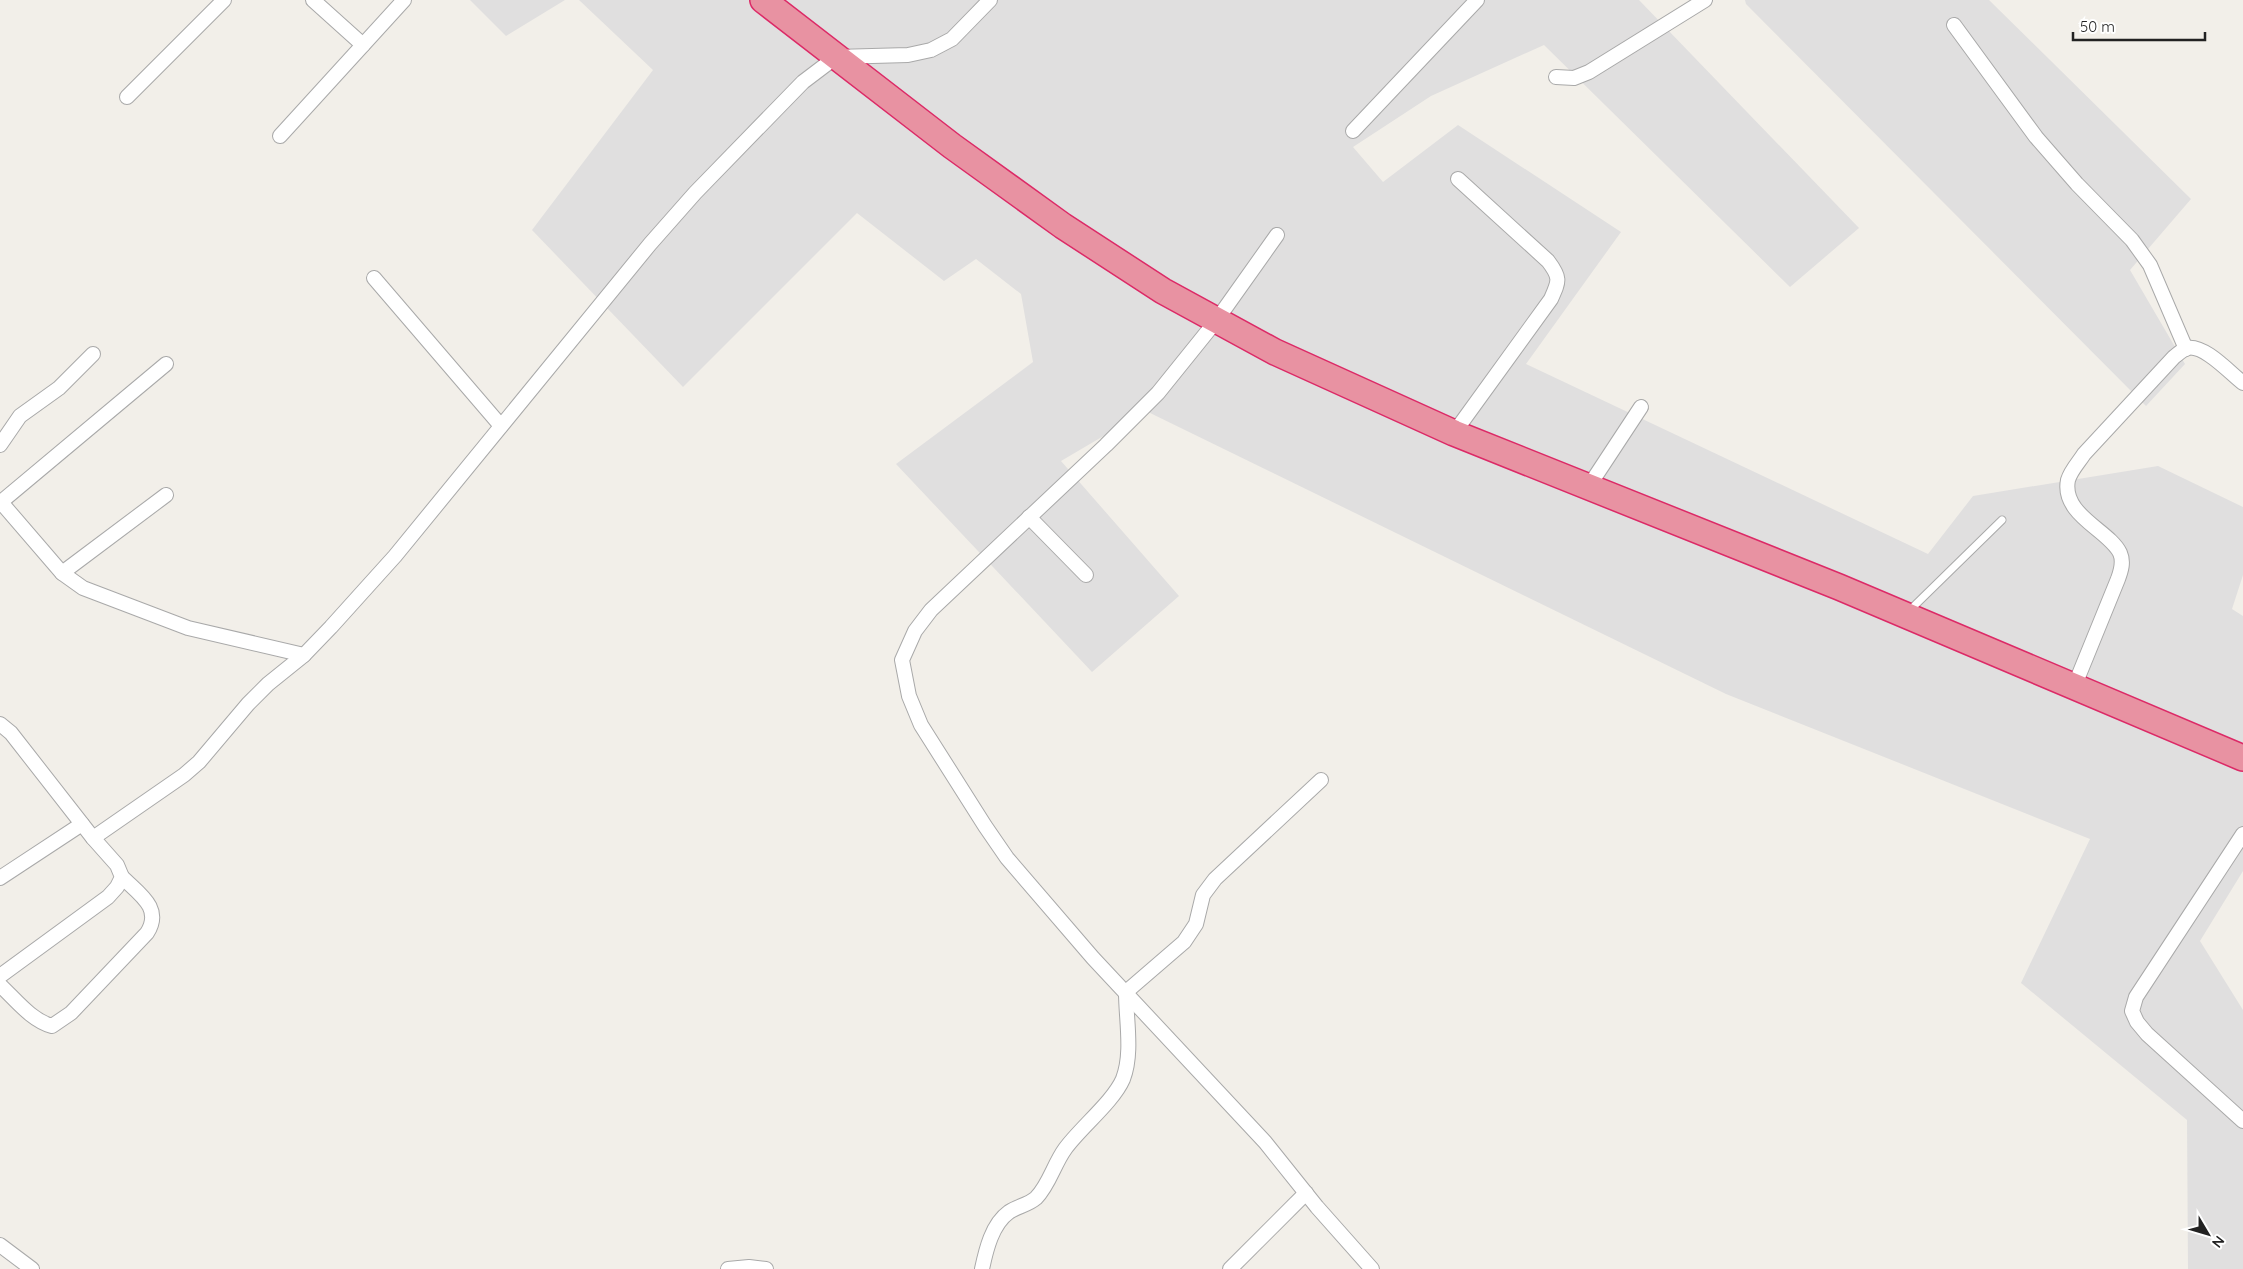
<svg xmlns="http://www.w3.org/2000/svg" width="2243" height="1269" viewBox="0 0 2243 1269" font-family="Quicksand,sans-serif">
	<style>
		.residential { fill: #e0dfdf }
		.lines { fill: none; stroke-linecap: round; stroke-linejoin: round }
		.lane-casing { stroke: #a9a9a9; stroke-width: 9 }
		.street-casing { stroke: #a9a9a9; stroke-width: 16 }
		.highway-casing { stroke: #dc2a67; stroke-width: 28 }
		.lane { stroke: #fff; stroke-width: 7 }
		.street { stroke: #fff; stroke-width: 14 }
		.highway { stroke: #e892a2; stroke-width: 25 }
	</style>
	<rect width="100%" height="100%" fill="#f2efe9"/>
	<!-- residential -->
	<g class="residential">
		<path d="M470 0H565L506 36Z"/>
		<path d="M579 0H1639L1859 228 1790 287 1544 45 1431 96 1353 147 1383 182 1458 125 1621 232 1526 364 1928 554 1973 496 2158 466 2243 507V575L2232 609 2243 616V871L2200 941 2243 1010V1269H2188L2187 1120 2021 983 2090 839 1726 694 1146 411 1061 461 1179 596 1092 672 896 464 1033 362 1021 294 976 259 944 281 857 213 683 387 532 230 653 70Z"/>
		<path d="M1745 0H1989L2191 199 2130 270 2185 364 2146 406 1746 4Z"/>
	</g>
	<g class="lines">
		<defs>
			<path id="lane" d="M1909 611 2002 520"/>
			<g id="street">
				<path d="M313 0 363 45"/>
				<path d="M1954 25 2036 137 2077 184 2132 240 2150 265 2186 349"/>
				<path d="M1556 77 1574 78 1589 72 1705 0"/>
				<path d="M127 97 224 0"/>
				<path d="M1353 131 1477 0"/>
				<path d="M280 136 404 0"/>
				<path d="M1277 235 1216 321 1158 393 1106 445 931 610 915 631 902 660 909 696 921 725 985 826 1007 858 1093 958 1265 1142 1317 1207 1372 1269"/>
				<path d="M374 278 501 426"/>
				<path d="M1454 433 1551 299C1559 281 1561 278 1548 261L1458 179"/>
				<path d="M0 445 20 416 59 388 93 354"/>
				<path d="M1589 486 1641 407"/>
				<path d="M0 501 62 573 83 588 188 628 304 655"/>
				<path d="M1 502 166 364"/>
				<path d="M1029 517 1086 575"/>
				<path d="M62 573 166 495"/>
				<path d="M2074 687 2118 579C2121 571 2124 562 2120 553 2109 530 2061 515 2068 480 2071 470 2079 462 2084 454L2174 357C2178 354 2182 350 2187 348 2204 344 2230 373 2243 383"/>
				<path d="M0 724 11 733 93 838 117 865 122 877 117 887 108 897 0 976"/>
				<path d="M2243 834 2136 997 2132 1011 2137 1022 2147 1034 2243 1121"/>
				<path d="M93 838 184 775 199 762 248 704 268 684 304 655 331 627 395 556 650 244 695 193 803 82 836 57 908 55 931 50 952 39 990 0"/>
				<path d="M0 878 82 824"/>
				<path d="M0 985C16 1000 31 1020 52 1026L71 1013 147 933C163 908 139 894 122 877"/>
				<path d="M0 1245 32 1269"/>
				<path d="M728 1269 749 1267 766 1269"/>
				<path d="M982 1269C986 1250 992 1224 1009 1212 1018 1206 1028 1205 1036 1198 1049 1185 1054 1164 1065 1149 1080 1128 1113 1102 1123 1079 1133 1053 1126 1020 1126 992L1184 942 1196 924 1203 895 1215 879 1321 780"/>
				<path d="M1230 1269 1306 1193"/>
			</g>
			<path id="highway" d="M763 0 952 146 1063 226 1163 291 1275 352 1454 433 1839 587 2243 758"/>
		</defs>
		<!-- lane casing -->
		<use href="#lane" class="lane-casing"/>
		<!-- street casing -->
		<use href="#street" class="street-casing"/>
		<!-- highway casing -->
		<use href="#highway" class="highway-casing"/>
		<!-- lane -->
		<use href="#lane" class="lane"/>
		<!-- street -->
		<use href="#street" class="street"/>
		<!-- highway -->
		<use href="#highway" class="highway"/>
	</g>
	<!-- north arrow -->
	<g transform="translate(2208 1234) rotate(128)" stroke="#ffffff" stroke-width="4" paint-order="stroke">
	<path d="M0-4L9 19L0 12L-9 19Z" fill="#222222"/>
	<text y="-8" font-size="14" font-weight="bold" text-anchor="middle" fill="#222222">N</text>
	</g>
	<!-- scale -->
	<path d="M2073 32v8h132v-8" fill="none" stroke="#222222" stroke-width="2.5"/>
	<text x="2080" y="32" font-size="15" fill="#222222" stroke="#ffffff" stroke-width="4" paint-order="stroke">50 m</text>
</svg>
